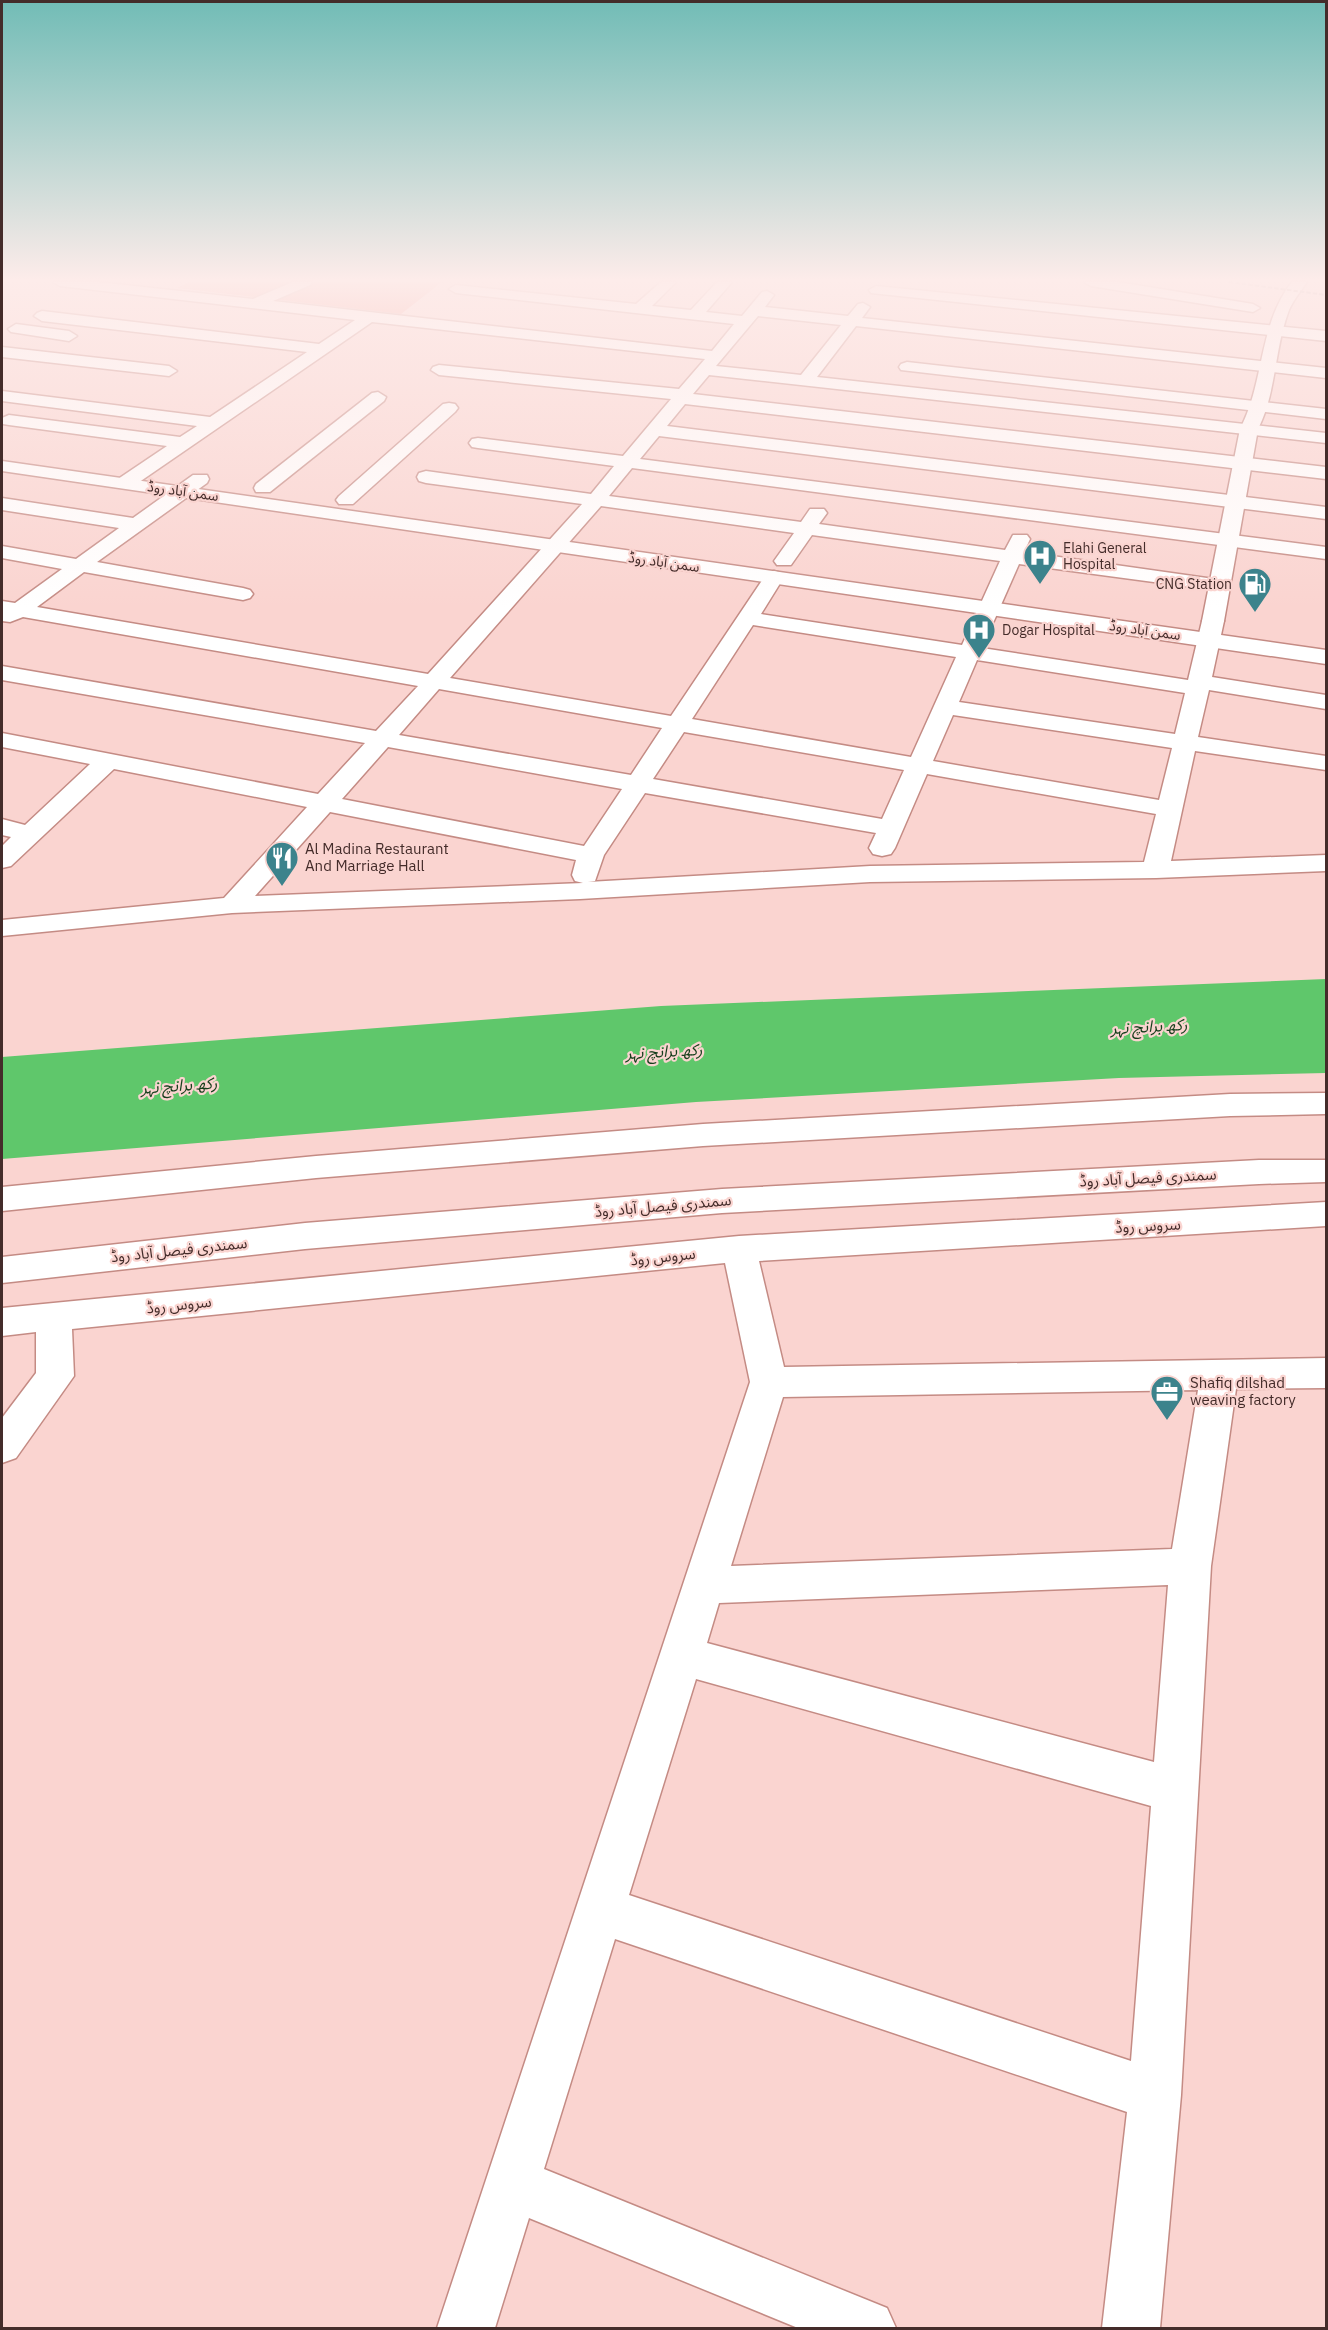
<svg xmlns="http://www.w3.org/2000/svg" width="1328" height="2330" viewBox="0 0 1328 2330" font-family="'IBM Plex Sans','Noto Sans Arabic',sans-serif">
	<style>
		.green { fill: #f3948a }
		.water { fill: #5fc76b }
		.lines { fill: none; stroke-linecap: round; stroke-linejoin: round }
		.street-casing { stroke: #c48b84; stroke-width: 3 }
		.secondary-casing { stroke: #c48b84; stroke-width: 3 }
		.primary-casing { stroke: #c48b84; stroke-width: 3 }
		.street { fill: #fff; fill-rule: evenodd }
		.secondary { fill: #fff; fill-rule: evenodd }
		.primary { fill: #fff; fill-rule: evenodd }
		.rail { stroke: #997a77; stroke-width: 2; stroke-dasharray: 4.5 2; stroke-linecap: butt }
		.labels { text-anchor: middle; stroke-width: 4.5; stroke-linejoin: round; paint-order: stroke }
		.far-street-label { font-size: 14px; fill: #442c2a; stroke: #fad4d0 }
		.far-poi-label { font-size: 14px; fill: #442c2a; stroke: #fad4d0; text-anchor: start }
		.poi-label { font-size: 15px; fill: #442c2a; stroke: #fad4d0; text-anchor: start }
		.street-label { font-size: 15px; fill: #442c2a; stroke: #fad4d0 }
		.water-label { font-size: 16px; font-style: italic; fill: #153e1b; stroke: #fad4d0 }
	</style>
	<rect width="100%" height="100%" fill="#fad4d0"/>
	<!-- green -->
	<path class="green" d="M189 282H442L401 314 177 288Z"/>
	<!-- water -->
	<path class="water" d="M1326 979V1073L1119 1078 696 1102 2 1159V1057L661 1006Z"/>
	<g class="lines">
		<defs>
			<g id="street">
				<path d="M53 282H98L253 299 293 282H312L310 285 273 301 712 351 734 324 456 293 449 289 456 285 636 304 661 282H676L652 306 691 310 717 282H732L706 312 742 316 762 292 767 291 774 295 765 307 848 316 858 304 863 303 870 307 862 318 1326 368V378L856 326 817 377 1326 433V443L709 375 693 394 1326 467V479L685 404 667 426 1326 507V519L659 436 640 459 1326 547V559L632 468 609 496 801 522 810 509H824L827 513 819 524 1005 550 1013 535H1027L1030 539 1024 552 1228 581 1231 585 1228 589 1221 591 1019 564 982 648 1188 680 1202 621 1205 616 1213 615 1221 616 1224 621 1212 677 1326 695V709L1209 690 1198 737 1326 756V770L1195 751 1171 861 1326 855V871L1156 878 870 882 580 899 232 913 2 936V920L224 898 307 807 114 769 11 866 2 868V846L11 837 2 835V819L25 825 90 764 2 747V733L318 794 365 743 2 680V666L376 731 418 686 23 617 10 622 2 621V601L15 603 62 569 2 558V546L76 559 119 528 2 510V498L133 518 193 475H207L209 479 207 483 97 562 243 588 250 590 253 594 250 598 243 600 84 572 37 607 428 674 582 504 426 483 419 481 417 477 419 473 426 471 591 494 614 466 478 448 472 447 469 443 472 439 478 438 623 456 671 399 439 375 431 370 433 367 439 365 679 389 705 359 372 322 132 487H118L116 483 118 479 167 446 9 425 3 424 2 418 9 415 180 437 197 426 2 401V391L210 417 307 352 42 321 34 316 37 313 42 311 319 344 355 320 60 286ZM758 316 841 325 801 375 716 366ZM601 506 794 533 774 561 777 565H791L812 535 1000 561 962 645 761 614 784 577 781 573 774 571 767 573 671 716 450 678ZM753 625 956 657 911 757 692 719ZM977 660 1185 693 1175 734 959 702ZM439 689 662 728 631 775 399 735ZM953 715 1172 748 1159 800 933 761ZM684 732 904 770 882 819 653 779ZM388 747 622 789 584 846 342 799ZM927 774 1156 814 1144 862 870 866 588 882 595 881 604 855 645 793 876 833 869 848 873 854 882 856 891 854 895 848ZM330 812 576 860 572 875 575 881 583 883 255 896Z"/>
				<path d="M1084 282H1118L1253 304 1260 308 1253 312 1091 286Z"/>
				<path d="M876 286 1326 331V341L871 293 869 290Z"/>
				<path d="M16 324 69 331 77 336 69 341 11 332 8 329Z"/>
				<path d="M2 347 169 366 177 371 169 376 2 357Z"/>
				<path d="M907 362 1326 409V419L901 370 899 367 901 364Z"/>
				<path d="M378 392 386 397 384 401 270 492H256L254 488 256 484 372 393Z"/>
				<path d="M449 403 455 404 458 408 455 412 353 504H339L336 500 339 496 443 404Z"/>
				<path d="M1326 1202V1226L759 1261 784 1367 1326 1358V1388L1236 1389 1211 1566 1181 2095 1160 2328H1102L1127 2112 615 1939 544 2169 887 2308 896 2328H798L529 2218 495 2328H437L750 1382 725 1263 72 1329 74 1376 16 1458 2 1463V1418L36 1373V1332L2 1336V1308L739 1236ZM1198 1390 1172 1549 731 1566 783 1397ZM1168 1585 1154 1762 707 1643 719 1603ZM696 1679 1151 1806 1131 2061 629 1895Z"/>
			</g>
			<g id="secondary">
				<path d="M1292 282H1307C1301 291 1294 299 1289 310 1274 349 1277 391 1258 429L1224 621 1221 626 1213 627 1205 626 1202 621 1240 429C1265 382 1258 325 1292 282Z"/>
				<path d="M2 461 1326 650V664L2 471Z"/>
			</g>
			<g id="primary">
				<path d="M1230 1094 1326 1093V1114L1230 1116 703 1146 316 1178 2 1211V1187L316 1156 703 1124Z"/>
				<path d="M1259 1160H1326V1182L1259 1184 722 1213 305 1249 2 1283V1257L305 1223 722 1189Z"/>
			</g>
		</defs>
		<!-- street casing -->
		<use href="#street" class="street-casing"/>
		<!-- secondary casing -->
		<use href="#secondary" class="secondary-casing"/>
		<!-- primary casing -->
		<use href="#primary" class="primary-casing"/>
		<!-- street -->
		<use href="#street" class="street"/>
		<!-- secondary -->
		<use href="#secondary" class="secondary"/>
		<!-- primary -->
		<use href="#primary" class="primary"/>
		<!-- rail -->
		<path class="rail" d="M1229 282 1326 295"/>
	</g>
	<!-- sky -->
	<linearGradient id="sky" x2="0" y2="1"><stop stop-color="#71bcb6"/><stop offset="0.46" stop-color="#fdecea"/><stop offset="1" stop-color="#fdecea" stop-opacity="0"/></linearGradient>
	<rect width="1328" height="608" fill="url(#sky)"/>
	<!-- icons -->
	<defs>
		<symbol id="hospital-pin" viewBox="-11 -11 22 30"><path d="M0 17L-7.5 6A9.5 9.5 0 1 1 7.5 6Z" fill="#3c838c" stroke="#fad4d0"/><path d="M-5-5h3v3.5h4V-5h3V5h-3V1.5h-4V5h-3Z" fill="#fff"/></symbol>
		<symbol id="fuel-pin" viewBox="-11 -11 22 30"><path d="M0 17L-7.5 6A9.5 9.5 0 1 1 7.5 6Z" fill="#3c838c" stroke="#fad4d0"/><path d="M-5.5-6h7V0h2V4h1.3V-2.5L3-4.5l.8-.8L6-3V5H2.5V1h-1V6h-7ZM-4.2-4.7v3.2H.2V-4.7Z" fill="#fff"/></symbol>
		<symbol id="restaurant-pin" viewBox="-11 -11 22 30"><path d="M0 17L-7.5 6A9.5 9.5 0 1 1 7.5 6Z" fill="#3c838c" stroke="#fad4d0"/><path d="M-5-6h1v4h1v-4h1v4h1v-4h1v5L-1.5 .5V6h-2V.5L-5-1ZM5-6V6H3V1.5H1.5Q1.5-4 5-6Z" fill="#fff"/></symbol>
		<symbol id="office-pin" viewBox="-11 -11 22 30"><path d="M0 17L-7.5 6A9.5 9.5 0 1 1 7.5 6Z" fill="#3c838c" stroke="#fad4d0"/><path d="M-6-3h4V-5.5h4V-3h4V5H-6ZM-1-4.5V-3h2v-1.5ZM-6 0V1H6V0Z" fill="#fff"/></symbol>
	</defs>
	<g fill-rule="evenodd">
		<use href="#hospital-pin" x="1021" y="537" width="38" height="52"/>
		<use href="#fuel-pin" x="1236" y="565" width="38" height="52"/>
		<use href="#hospital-pin" x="960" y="611" width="38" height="52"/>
		<use href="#restaurant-pin" x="263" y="839" width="38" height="52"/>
		<use href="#office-pin" x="1148" y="1373" width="38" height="52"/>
	</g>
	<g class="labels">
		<!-- far-street labels -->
		<g class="far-street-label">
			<text transform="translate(183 491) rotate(8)" y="5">سمن آباد روڈ</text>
			<text transform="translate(664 562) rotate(8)" y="5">سمن آباد روڈ</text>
			<text transform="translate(1145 630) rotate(8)" y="5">سمن آباد روڈ</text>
		</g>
		<!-- far-poi labels -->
		<g class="far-poi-label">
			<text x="1063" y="553">Elahi General<tspan x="1063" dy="16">Hospital</tspan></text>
			<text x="1232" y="589" text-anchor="end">CNG Station</text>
			<text x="1002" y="635">Dogar Hospital</text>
		</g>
		<!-- poi labels -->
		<g class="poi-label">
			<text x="305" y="854">Al Madina Restaurant<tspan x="305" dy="17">And Marriage Hall</tspan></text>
			<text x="1190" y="1388">Shafiq dilshad<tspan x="1190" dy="17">weaving factory</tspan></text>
		</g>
		<!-- street labels -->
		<g class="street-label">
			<text transform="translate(1148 1178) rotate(-3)" y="5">سمندری فیصل آباد روڈ</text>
			<text transform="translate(663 1206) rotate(-5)" y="5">سمندری فیصل آباد روڈ</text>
			<text transform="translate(1148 1226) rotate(-3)" y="5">سروس روڈ</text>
			<text transform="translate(179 1250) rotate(-6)" y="5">سمندری فیصل آباد روڈ</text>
			<text transform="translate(663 1257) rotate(-6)" y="5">سروس روڈ</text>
			<text transform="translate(179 1305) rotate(-6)" y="5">سروس روڈ</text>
		</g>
		<!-- water labels -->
		<g class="water-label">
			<text transform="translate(1149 1026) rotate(-3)" y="6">رکھ برانچ نہر</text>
			<text transform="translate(664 1051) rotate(-3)" y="6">رکھ برانچ نہر</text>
			<text transform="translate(179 1085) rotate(-4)" y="6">رکھ برانچ نہر</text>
		</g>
	</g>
	<!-- border -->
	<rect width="1328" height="2330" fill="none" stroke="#442c2a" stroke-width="6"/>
</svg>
